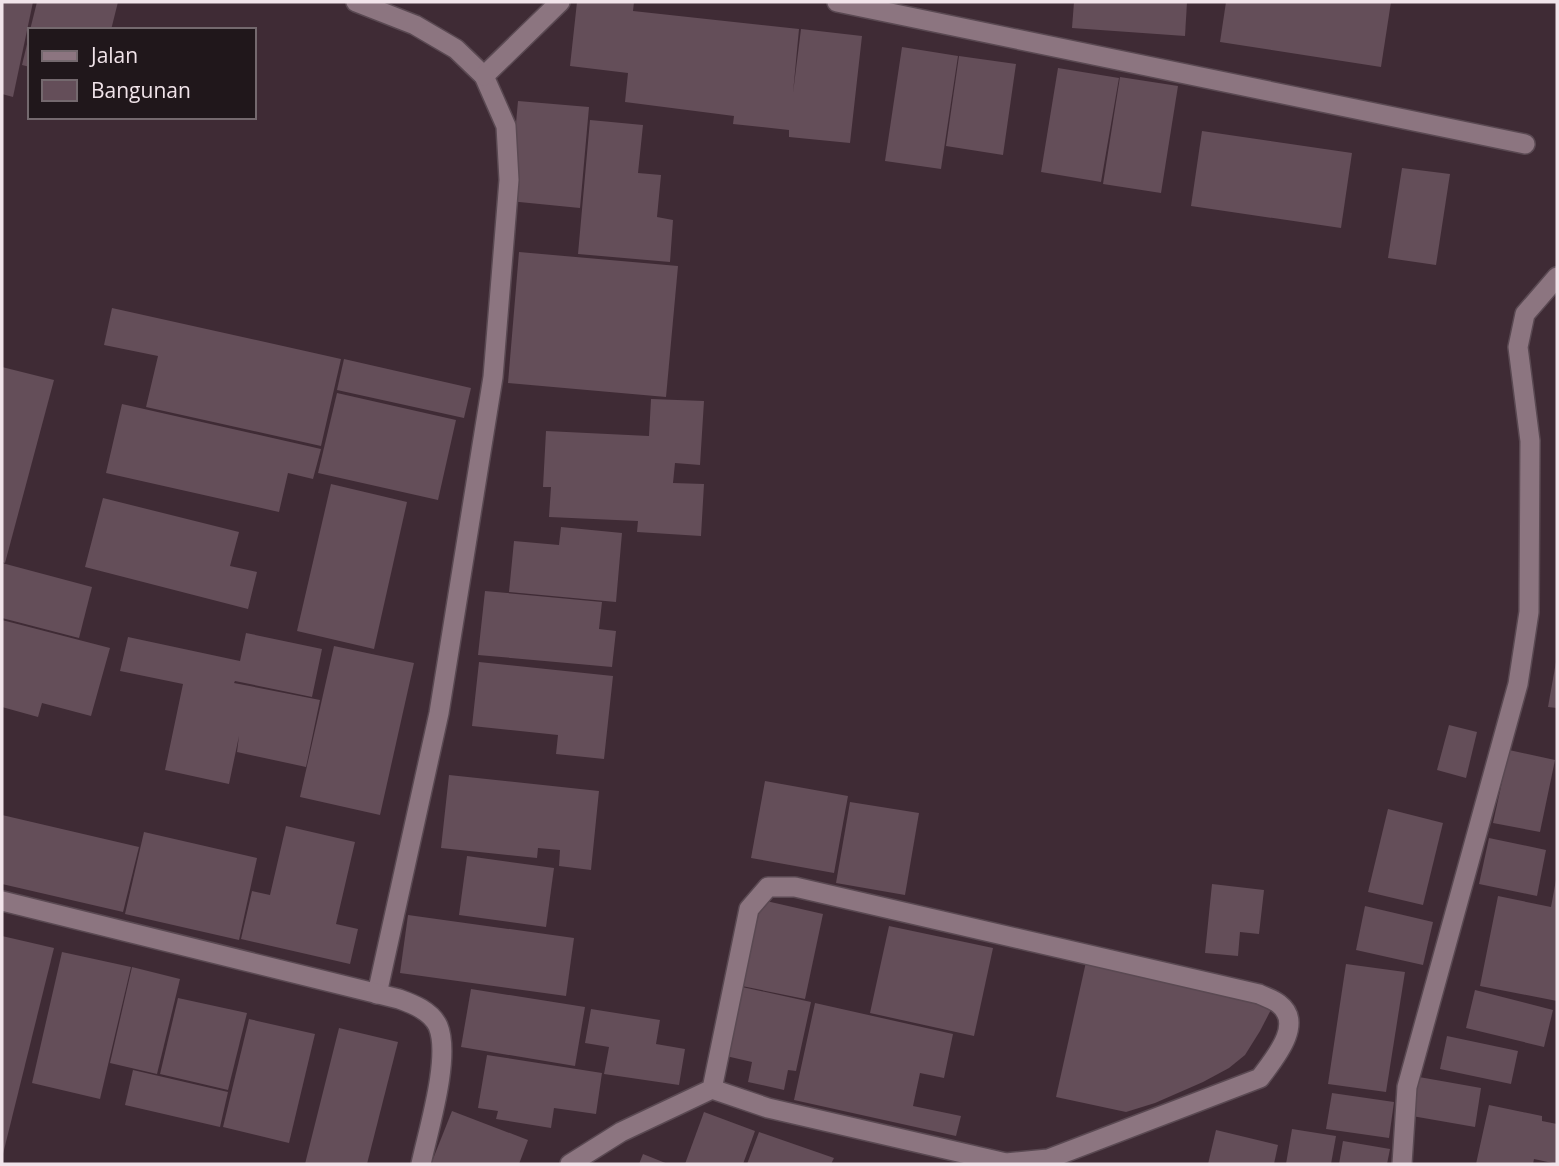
<svg xmlns="http://www.w3.org/2000/svg" width="1559" height="1166" viewBox="0 0 1559 1166" font-family="'Open Sans',sans-serif">
	<style>
		.building { fill: #644e59 }
		.lines { fill: none; stroke-linecap: round; stroke-linejoin: round }
		.minor-casing { stroke: #5a4952; stroke-width: 22 }
		.minor { stroke: #8c7580; stroke-width: 19 }
	</style>
	<rect width="100%" height="100%" fill="#3f2b35"/>
	<!-- building -->
	<g class="building">
		<path d="M2 2H33L13 97 2 94Z"/>
		<path d="M37 2H118L111 30H30Z"/>
		<path d="M577 2H634L633 11 799 29 793 93 801 29 862 36 850 143 789 137V130L733 124 734 116 625 102 628 73 570 66Z"/>
		<path d="M1074 2H1187L1185 36 1072 28Z"/>
		<path d="M1226 2H1391L1381 67 1220 42Z"/>
		<path d="M29 36H30V67L22 65Z"/>
		<path d="M902 47 958 56 941 169 885 161Z"/>
		<path d="M959 56 1016 64 1003 155 946 146Z"/>
		<path d="M1058 68 1119 78 1101 182 1041 172Z"/>
		<path d="M1120 77 1178 86 1161 193 1103 184Z"/>
		<path d="M518 101 589 107 580 208 509 201Z"/>
		<path d="M590 120 643 125 638 173 661 175 657 217 673 220 670 262 578 254Z"/>
		<path d="M1202 131 1352 153 1341 228 1191 206Z"/>
		<path d="M1402 168 1450 174 1436 265 1388 258Z"/>
		<path d="M519 252 678 266 666 397 508 383Z"/>
		<path d="M112 308 341 359 321 446 146 407 158 356 104 345Z"/>
		<path d="M344 359 471 388 464 418 337 390Z"/>
		<path d="M2 367 54 380 5 563 2 562Z"/>
		<path d="M337 393 456 420 438 500 318 473Z"/>
		<path d="M651 399 704 401 700 465 675 463 673 483 704 484 701 536 637 532 638 521 549 517 551 487H543L546 431 649 436Z"/>
		<path d="M122 404 321 449 313 479 288 473 279 512 106 473Z"/>
		<path d="M331 484 407 502 374 649 297 631Z"/>
		<path d="M103 498 239 532 230 566 257 572 248 609 85 567Z"/>
		<path d="M561 527 622 533 616 602 509 592 514 541 559 545Z"/>
		<path d="M2 563 92 587 79 638 2 618Z"/>
		<path d="M485 591 602 602 599 629 616 631 612 667 478 655Z"/>
		<path d="M2 620 110 648 91 716 42 703 38 717 2 707Z"/>
		<path d="M246 633 322 649 312 697 235 681 234 683 320 700 306 767 237 752 239 736 229 784 165 770 183 684 120 671 128 637 240 661Z"/>
		<path d="M334 646 414 663 380 815 300 797Z"/>
		<path d="M479 662 613 676 604 759 556 754 558 735 472 726Z"/>
		<path d="M1556 662H1557V708L1548 707Z"/>
		<path d="M1449 725 1477 732 1466 778 1437 770Z"/>
		<path d="M1509 750 1555 760 1540 832 1493 823Z"/>
		<path d="M449 775 599 791 591 870 559 866 560 850 538 848 537 858 441 848Z"/>
		<path d="M765 781 848 796 834 873 751 858Z"/>
		<path d="M850 802 919 813 905 895 836 883Z"/>
		<path d="M1388 809 1443 823 1423 905 1368 892Z"/>
		<path d="M2 815 139 847 123 912 2 884Z"/>
		<path d="M286 826 355 842 336 924 358 929 350 964 241 939 252 891 270 895Z"/>
		<path d="M144 832 257 858 239 940 125 914Z"/>
		<path d="M1489 838 1546 850 1537 896 1479 884Z"/>
		<path d="M467 856 554 868 546 927 459 915Z"/>
		<path d="M1556 880 1557 1001 1480 986 1498 896 1551 907Z"/>
		<path d="M1212 884 1264 890 1259 934 1240 932 1238 956 1205 953Z"/>
		<path d="M762 900 823 914 805 999 742 986Z"/>
		<path d="M1365 906 1433 922 1423 965 1356 950Z"/>
		<path d="M408 915 574 938 566 996 400 973Z"/>
		<path d="M889 926 993 948 974 1036 870 1013Z"/>
		<path d="M2 936 54 948 3 1154H2Z"/>
		<path d="M62 952 131 967 100 1099 32 1083Z"/>
		<path d="M1086 962 1275 1002 1260 1031 1245 1055 1229 1068 1203 1082 1155 1103 1126 1112 1056 1097Z"/>
		<path d="M1346 964 1405 972 1386 1092 1328 1084Z"/>
		<path d="M132 967 180 979 157 1074 110 1063Z"/>
		<path d="M742 987 811 1002 796 1071 788 1070 784 1090 748 1082 752 1062 726 1056Z"/>
		<path d="M471 989 585 1007 575 1066 461 1047Z"/>
		<path d="M1475 990 1553 1010 1544 1047 1466 1028Z"/>
		<path d="M178 998 247 1013 228 1090 160 1074Z"/>
		<path d="M815 1003 953 1034 944 1078 920 1073 913 1106 961 1116 956 1136 794 1100Z"/>
		<path d="M591 1009 660 1020 656 1044 685 1049 679 1085 604 1074 609 1047 585 1043Z"/>
		<path d="M249 1019 315 1034 289 1143 223 1127Z"/>
		<path d="M339 1028 398 1042 367 1164H305Z"/>
		<path d="M1447 1036 1518 1051 1511 1084 1440 1069Z"/>
		<path d="M487 1055 602 1073 596 1114 554 1108 551 1128 496 1119 498 1111 478 1108Z"/>
		<path d="M133 1070 228 1092 220 1127 125 1105Z"/>
		<path d="M1419 1077 1481 1088 1475 1127 1412 1116Z"/>
		<path d="M1332 1093 1394 1102 1389 1138 1326 1129Z"/>
		<path d="M1489 1105 1542 1116V1121L1557 1124V1164L1534 1159 1533 1164H1476Z"/>
		<path d="M452 1111 528 1140 519 1164H431Z"/>
		<path d="M704 1112 755 1131 743 1164H685Z"/>
		<path d="M1292 1129 1336 1136 1331 1164H1286Z"/>
		<path d="M1216 1130 1278 1145 1274 1164H1208Z"/>
		<path d="M759 1132 834 1158 831 1164H747Z"/>
		<path d="M1343 1141 1390 1149 1387 1164H1339Z"/>
		<path d="M643 1154 668 1164H639Z"/>
	</g>
	<g class="lines">
		<defs>
			<g id="minor">
				<path d="M356 2 415 25 456 49 484 76 506 126 509 180 493 377 439 713 377 994"/>
				<path d="M837 2 1525 144"/>
				<path d="M484 76 560 2"/>
				<path d="M2 901 399 999C413 1004 431 1011 438 1026 451 1057 428 1131 421 1164"/>
				<path d="M570 1164 621 1132 712 1089 768 1108 1006 1163 1048 1159 1260 1078C1273 1060 1305 1024 1279 1004 1273 999 1265 997 1259 994L795 887H768L749 909 712 1089"/>
				<path d="M1402 1164 1407 1087 1518 684 1529 612 1530 441 1518 347 1525 314 1557 277"/>
			</g>
		</defs>
		<!-- minor casing -->
		<use href="#minor" class="minor-casing"/>
		<!-- minor -->
		<use href="#minor" class="minor"/>
	</g>
	<!-- border -->
	<rect width="1559" height="1166" fill="none" stroke="#f1e4ea" stroke-width="7"/>
	<!-- legend -->
	<rect x="28" y="28" width="228" height="91" fill="#20171b" stroke="#74696e" stroke-width="2"/>
	<rect x="42" y="51" width="35" height="10" fill="#8c7580" stroke="#74696e" stroke-width="2"/>
	<text x="91" y="63" font-size="21" fill="#f1e4ea">Jalan</text>
	<rect x="42" y="80" width="35" height="21" fill="#644e59" stroke="#74696e" stroke-width="2"/>
	<text x="91" y="98" font-size="21" fill="#f1e4ea">Bangunan</text>
</svg>
